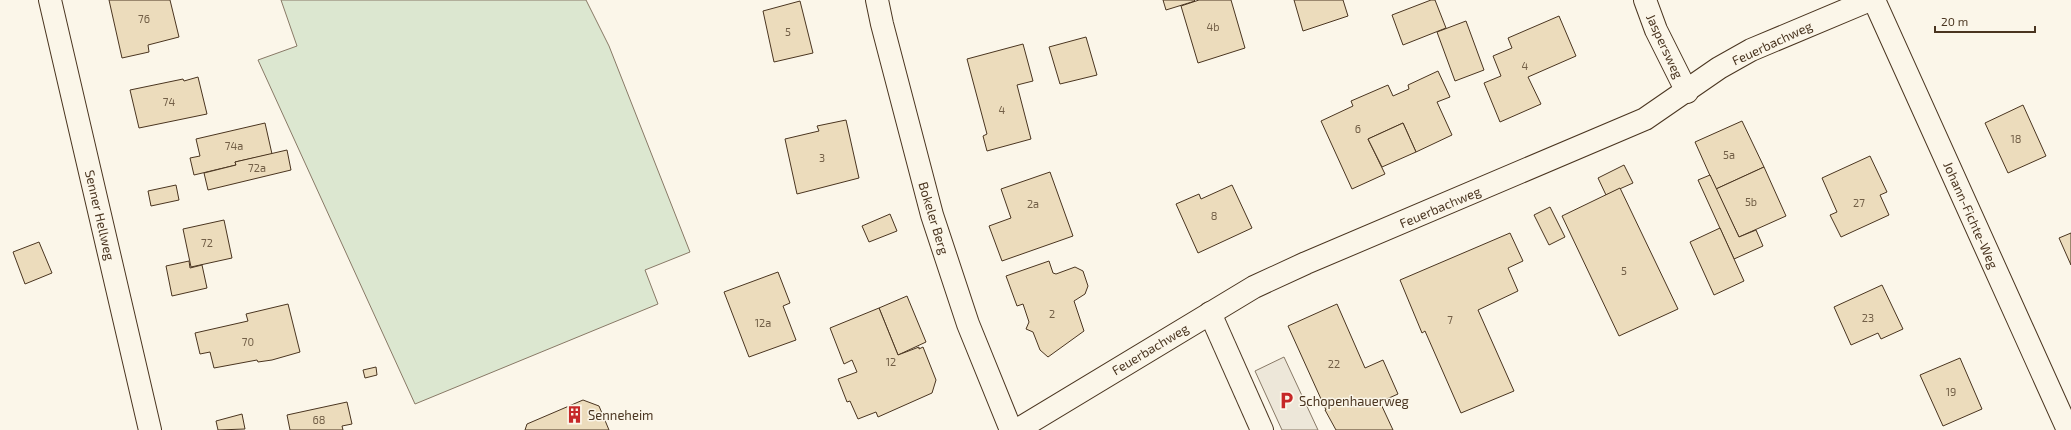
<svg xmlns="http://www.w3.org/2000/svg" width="2071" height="430" viewBox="0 0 2071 430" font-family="'Exo 2',sans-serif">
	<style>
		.green { fill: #dce7d0; stroke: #887966 }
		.parking { fill: #ede7d9; stroke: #887966 }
		.building { fill: #ecdcbc; stroke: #4a3520 }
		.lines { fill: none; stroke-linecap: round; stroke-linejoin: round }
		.street-casing { stroke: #4a3520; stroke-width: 24 }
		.street { stroke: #fbf6e9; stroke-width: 22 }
		.labels { text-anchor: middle; stroke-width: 3; stroke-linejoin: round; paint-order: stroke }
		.number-label { font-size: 11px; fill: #725f47 }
		.street-label { font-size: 13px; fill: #4a3520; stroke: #fbf6e9 }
		.poi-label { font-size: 13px; fill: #4a3520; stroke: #fbf6e9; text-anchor: start }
	</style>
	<rect width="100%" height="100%" fill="#fbf6e9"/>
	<!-- green -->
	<path class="green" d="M281 0H586L609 46 690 252 645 270 658 304 415 404 258 60 297 46Z"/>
	<!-- parking -->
	<path class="parking" d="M1284 357 1318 430H1282L1255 371Z"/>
	<!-- building -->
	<g class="building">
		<path d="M109 0H170L179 37 148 45 149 52 122 58Z"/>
		<path d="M1163 0H1194L1195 1 1166 10Z"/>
		<path d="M1199 0H1231L1245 48 1198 63 1181 6Z"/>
		<path d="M1294 0H1343L1348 16 1303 31Z"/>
		<path d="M1431 0H1435L1446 28 1403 45 1392 15Z"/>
		<path d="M800 1 813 53 774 62 763 11Z"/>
		<path d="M1559 16 1576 56 1528 77 1541 104 1500 122 1484 83 1501 76 1493 56 1512 48 1508 38Z"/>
		<path d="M1466 21 1484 70 1455 81 1437 32Z"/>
		<path d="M1086 37 1097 75 1060 84 1049 47Z"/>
		<path d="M1023 44 1033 81 1017 85 1031 139 987 151 983 136 987 134 967 59Z"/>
		<path d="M1438 71 1450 97 1437 102 1452 135 1416 152 1403 123 1368 139 1385 174 1352 189 1321 121 1353 106 1351 101 1388 85 1393 96 1409 89 1408 85Z"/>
		<path d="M198 77 207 114 139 128 130 90 183 79 184 81Z"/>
		<path d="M2023 105 2046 156 2008 173 1985 123Z"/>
		<path d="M846 120 859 178 797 194 785 139 819 131 817 126Z"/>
		<path d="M1742 121 1764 167 1716 189 1695 142Z"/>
		<path d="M265 123 272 154 235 162 236 165 194 175 190 158 200 156 196 139Z"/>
		<path d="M1403 123 1416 152 1382 167 1368 139Z"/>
		<path d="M287 150 291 170 208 190 204 173 236 165 235 162Z"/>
		<path d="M1870 156 1887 192 1880 195 1889 215 1841 237 1830 215 1837 212 1822 178Z"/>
		<path d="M1624 165 1633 183 1606 195 1598 178Z"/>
		<path d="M1764 167 1786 216 1739 237 1716 189Z"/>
		<path d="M1050 172 1073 236 1002 261 989 226 1011 218 1001 189Z"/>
		<path d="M1710 175 1739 237 1756 230 1763 246 1734 259 1698 180Z"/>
		<path d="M176 185 179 200 151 206 148 191Z"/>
		<path d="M1232 185 1252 228 1198 253 1176 204 1199 194 1201 199Z"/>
		<path d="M1620 188 1678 309 1619 336 1562 216Z"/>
		<path d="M1550 207 1565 237 1549 245 1534 215Z"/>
		<path d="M890 214 897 231 869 242 862 226Z"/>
		<path d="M224 220 232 258 191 267 183 229Z"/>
		<path d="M1720 228 1744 281 1714 295 1690 242Z"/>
		<path d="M1510 233 1523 261 1508 268 1518 291 1478 310 1514 391 1461 413 1425 331 1422 333 1400 280Z"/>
		<path d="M2071 233V265L2059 238Z"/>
		<path d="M39 242 52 273 25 284 13 252Z"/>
		<path d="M189 261 190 268 202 265 207 288 172 296 166 266Z"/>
		<path d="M1049 261 1053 273 1056 274 1075 267 1083 271 1088 286 1085 294 1074 301 1084 331 1048 357 1040 350 1033 332 1026 329 1029 322 1023 304 1017 306 1006 276Z"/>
		<path d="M778 272 790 303 783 306 796 340 749 357 724 292Z"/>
		<path d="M1882 285 1903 329 1881 339 1878 333 1851 345 1834 307Z"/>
		<path d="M907 296 926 342 898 355 879 308Z"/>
		<path d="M288 304 300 352 272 360 258 362 257 360 214 368 210 352 200 354 195 333 248 321 246 314Z"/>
		<path d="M1337 304 1365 368 1383 360 1398 394 1380 402 1393 430H1336L1325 410H1326L1288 326Z"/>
		<path d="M879 308 898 355 919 347V349L923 347 936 380 932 393 878 417 876 412 858 419 850 401 847 402 838 379 857 372 852 360 844 364 830 328Z"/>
		<path d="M1960 358 1982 409 1943 426 1920 375Z"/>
		<path d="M376 367 377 375 365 378 363 370Z"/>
		<path d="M583 400 599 406 609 430H525L527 424Z"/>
		<path d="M347 402 352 424 342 426 343 430H290L287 415Z"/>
		<path d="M242 414 245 429 218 430 216 421Z"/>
	</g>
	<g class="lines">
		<defs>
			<g id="street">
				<path d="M50 0 150 430"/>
				<path d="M877 0 882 24 932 215 968 324 1011 430"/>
				<path d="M1645 0 1656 30 1687 92"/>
				<path d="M1874 0 2068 430"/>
				<path d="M1210 313 1262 430"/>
				<path d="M1017 430 1254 287 1306 263 1645 119 1719 68 1751 50 1870 0"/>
			</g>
		</defs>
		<!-- street casing -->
		<use href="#street" class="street-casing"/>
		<!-- street -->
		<use href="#street" class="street"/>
	</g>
	<!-- icons -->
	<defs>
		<symbol id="parking-bare" viewBox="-9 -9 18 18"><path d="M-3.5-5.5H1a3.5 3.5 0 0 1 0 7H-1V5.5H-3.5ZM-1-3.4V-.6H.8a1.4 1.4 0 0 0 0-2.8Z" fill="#c62828" stroke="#fbf6e9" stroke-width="2.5" paint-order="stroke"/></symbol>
		<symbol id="building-bare" viewBox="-9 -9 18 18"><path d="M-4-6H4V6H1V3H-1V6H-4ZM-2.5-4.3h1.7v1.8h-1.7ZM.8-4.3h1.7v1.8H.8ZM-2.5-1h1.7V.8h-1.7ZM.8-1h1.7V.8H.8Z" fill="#c62828" stroke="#fbf6e9" stroke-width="2.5" paint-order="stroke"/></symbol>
	</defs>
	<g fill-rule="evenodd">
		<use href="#parking-bare" x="1274" y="388" width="25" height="25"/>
		<use href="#building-bare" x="562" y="402" width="25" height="25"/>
	</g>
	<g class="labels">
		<!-- number labels -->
		<g class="number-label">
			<text x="144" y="23">76</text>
			<text x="1213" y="31">4b</text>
			<text x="788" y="36">5</text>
			<text x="1525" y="70">4</text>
			<text x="169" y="106">74</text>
			<text x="1002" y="114">4</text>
			<text x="1358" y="133">6</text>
			<text x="2016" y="143">18</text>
			<text x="234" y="150">74a</text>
			<text x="1729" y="159">5a</text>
			<text x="822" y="162">3</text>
			<text x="257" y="172">72a</text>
			<text x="1751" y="206">5b</text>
			<text x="1859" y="207">27</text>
			<text x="1033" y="208">2a</text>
			<text x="1214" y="220">8</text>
			<text x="207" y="247">72</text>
			<text x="1624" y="275">5</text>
			<text x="1052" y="318">2</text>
			<text x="1868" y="322">23</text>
			<text x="1450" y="324">7</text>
			<text x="763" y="327">12a</text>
			<text x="248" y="346">70</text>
			<text x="891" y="366">12</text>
			<text x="1334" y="368">22</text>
			<text x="1951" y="396">19</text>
			<text x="319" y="424">68</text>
		</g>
		<!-- street labels -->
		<g class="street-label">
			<text transform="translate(1772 43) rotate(-25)" y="5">Feuerbachweg</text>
			<text transform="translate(1665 46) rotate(65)" y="5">Jaspersweg</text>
			<text transform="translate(1440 207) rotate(-23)" y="5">Feuerbachweg</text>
			<text transform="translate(100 215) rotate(77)" y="5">Senner Hellweg</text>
			<text transform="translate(1971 215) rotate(66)" y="5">Johann-Fichte-Weg</text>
			<text transform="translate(934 218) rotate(73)" y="5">Bokeler Berg</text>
			<text transform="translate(1150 349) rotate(-31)" y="5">Feuerbachweg</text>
		</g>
		<!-- poi labels -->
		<g class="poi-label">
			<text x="1299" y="406">Schopenhauerweg</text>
			<text x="588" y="420">Senneheim</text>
		</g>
	</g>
	<!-- scale -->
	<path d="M1935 26v6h100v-6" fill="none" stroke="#4a3520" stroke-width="2"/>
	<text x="1941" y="26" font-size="12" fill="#4a3520" stroke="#fbf6e9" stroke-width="3" paint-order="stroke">20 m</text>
</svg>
